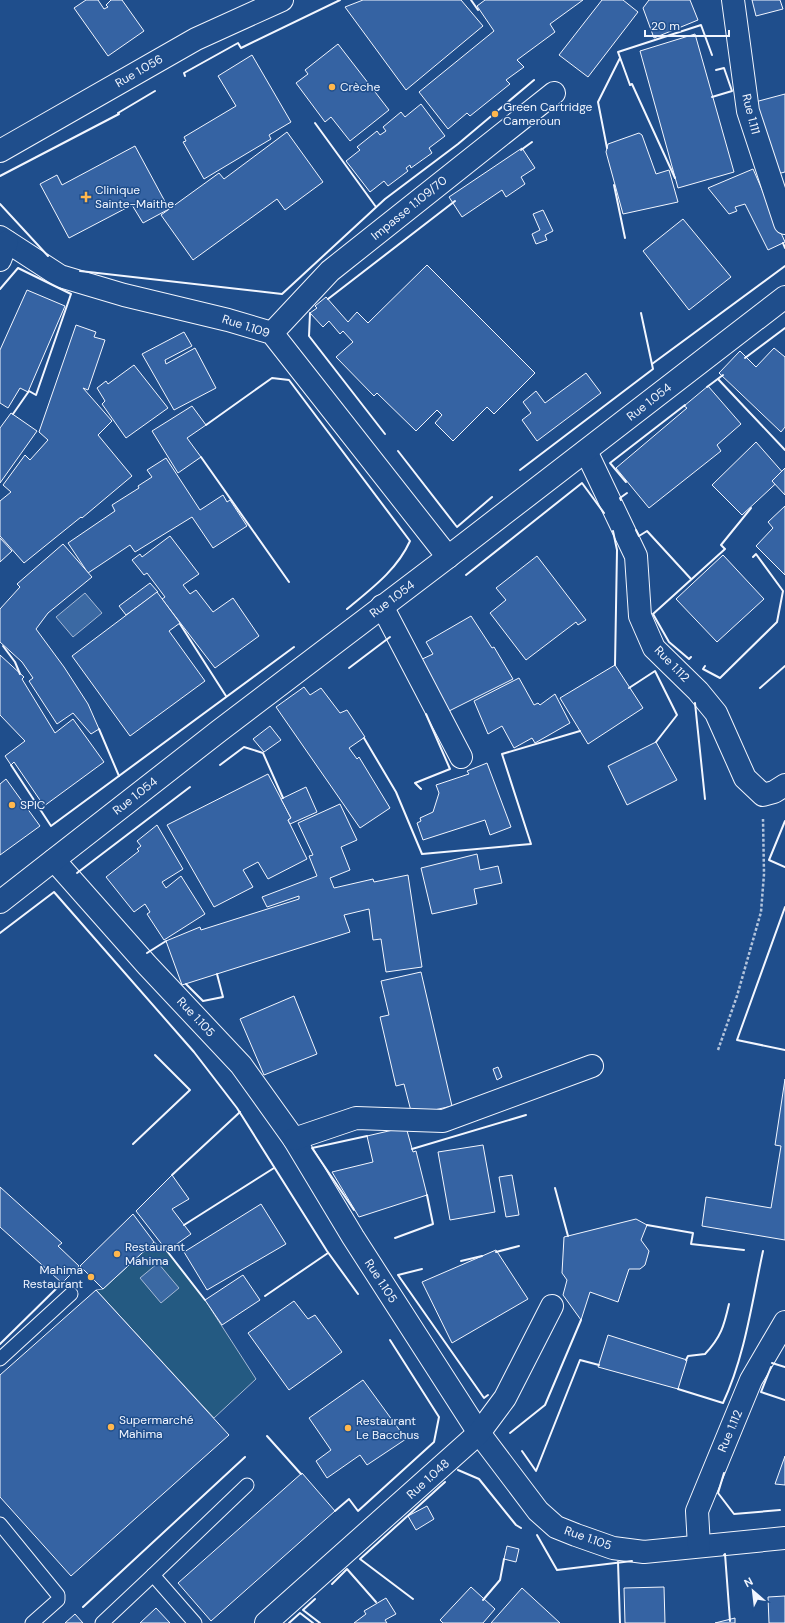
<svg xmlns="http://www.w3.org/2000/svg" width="785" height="1623" viewBox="0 0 785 1623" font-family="'DM Sans',sans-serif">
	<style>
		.green { fill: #245a82; stroke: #a8bbd7 }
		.water { fill: #3b69a3; stroke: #a8bbd7 }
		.building { fill: #3563a3; stroke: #f2f6ff }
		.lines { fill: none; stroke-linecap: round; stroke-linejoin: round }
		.service-casing { stroke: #f2f6ff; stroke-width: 15 }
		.minor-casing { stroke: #f2f6ff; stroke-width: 24 }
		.path { stroke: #b3c4dc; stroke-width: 2.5; stroke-dasharray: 3 2; stroke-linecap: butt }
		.service { stroke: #1f4e8c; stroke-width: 13 }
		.minor { stroke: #1f4e8c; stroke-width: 22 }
		.wall { stroke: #f2f6ff; stroke-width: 2 }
		.poi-dot { fill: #ffb74d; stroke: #1f4e8c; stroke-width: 1.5 }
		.labels { text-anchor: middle; stroke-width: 3; stroke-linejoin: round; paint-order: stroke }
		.street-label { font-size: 12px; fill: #f2f6ff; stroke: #1f4e8c }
		.poi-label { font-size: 12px; fill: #f2f6ff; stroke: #1f4e8c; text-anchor: start }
	</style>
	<rect width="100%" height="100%" fill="#1f4e8c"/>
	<!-- green -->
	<path class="green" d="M154 1242 167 1251 205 1300 256 1379 214 1418 96 1290 103 1289Z"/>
	<!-- water -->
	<g class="water">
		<path d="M85 593 102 613 73 637 56 617Z"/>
		<path d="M158 1263 179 1288 161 1303 140 1278Z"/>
	</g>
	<!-- building -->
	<g class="building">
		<path d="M86 0H98L104 9 108 7 106 5 111 0H122L144 31 108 56 74 8Z"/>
		<path d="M363 0H461L483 26 406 90 345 7Z"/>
		<path d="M485 0H583L550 24 555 32 517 60 524 67 506 80 510 84 470 116 467 113 448 129 419 92 494 31 477 6Z"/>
		<path d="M602 0H623L638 12 588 77 559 55Z"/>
		<path d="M649 0H690L698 20 654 38 643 8Z"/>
		<path d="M752 0H780L783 9 756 16Z"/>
		<path d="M695 34 734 172 678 188 640 51Z"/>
		<path d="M338 44 389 110 350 141 331 117 325 122 296 83 308 74 305 70Z"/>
		<path d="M252 55 291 122 269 135 271 139 204 179 183 142 186 141 184 137 236 106 218 76Z"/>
		<path d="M785 94V172L777 174 755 102Z"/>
		<path d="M421 104 445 136 429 148 432 153 411 168 410 165 406 168 408 171 388 186 384 181 370 192 346 161 360 150 357 147 377 131 380 135 386 131 383 127 401 112 405 117Z"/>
		<path d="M287 132 323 182 285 210 277 199 193 260 161 215 219 173 224 179Z"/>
		<path d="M639 133 642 135 656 174 669 170 678 202 623 214 606 152 608 144Z"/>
		<path d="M135 146 169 209 143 223 132 205 69 238 40 184 57 175 62 185Z"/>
		<path d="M522 148 535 168 521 177 525 184 506 197 502 190 462 217 449 197Z"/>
		<path d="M753 169 785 242 768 250 745 204 735 207 737 211 729 214 708 188Z"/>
		<path d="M543 210 553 231 545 235 547 240 536 244 532 234 540 230 533 214Z"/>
		<path d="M683 219 731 277 689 310 643 251Z"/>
		<path d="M427 265 535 373 494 414 487 407 453 441 435 423 442 415 437 410 416 431 377 393 374 396 336 357 353 342 343 331 340 334 329 321 323 327 310 313 317 308 315 306 326 297 348 322 357 312 368 323Z"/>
		<path d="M27 290 65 306 28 392 20 388 8 408 0 403V350Z"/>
		<path d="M76 325 96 332 94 337 105 340 88 390 83 388 112 421 98 435 132 476 82 518 81 517 24 563 0 536V501L11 492 3 485 25 455 30 460 48 440 39 432Z"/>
		<path d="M184 332 192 346 165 360 166 364 195 348 216 388 174 410 142 354Z"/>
		<path d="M774 348 785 357V427L781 432 719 373 740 351 756 367Z"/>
		<path d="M134 365 168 408 126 438 102 404 105 401 97 388 106 381 108 384Z"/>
		<path d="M586 373 601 393 537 441 522 420 531 413 523 402 536 391 545 403Z"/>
		<path d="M708 386 741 424 717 445 721 451 649 508 616 468 687 408 684 406Z"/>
		<path d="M192 406 206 425 187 438 201 457 178 473 152 431Z"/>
		<path d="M11 413 37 431 0 483V428Z"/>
		<path d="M756 442 785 475 742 515 712 485Z"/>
		<path d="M166 458 200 510 223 495 227 502 230 500 247 526 213 548 192 517 135 552 130 545 88 573 68 543 115 511 112 505 139 488 138 486 152 477 147 470Z"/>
		<path d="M785 468V495L772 481Z"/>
		<path d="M785 506V575L756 546 773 528 768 522Z"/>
		<path d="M170 536 199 574 183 585 190 594 196 590 213 612 233 598 259 636 215 668 162 599 165 597 147 573 144 575 132 560 140 554 142 557Z"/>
		<path d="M0 538 12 551 0 562Z"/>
		<path d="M63 544 92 577 48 613 36 629 64 667 88 704 99 729 91 734 73 713 57 724 29 681 33 678 22 662 0 642V609L20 587 17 584Z"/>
		<path d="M723 555 764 599 717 642 676 599Z"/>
		<path d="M537 556 586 620 578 625 576 622 526 660 490 613 506 600 496 588Z"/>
		<path d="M150 583 158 592 126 615 119 606Z"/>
		<path d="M157 592 180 623 169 631 205 681 130 736 72 656Z"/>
		<path d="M471 616 492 648 494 647 513 679 443 714 418 661 433 654 426 642Z"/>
		<path d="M0 655 24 677 22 679 55 733 73 719 104 762 44 806 14 762 11 765 5 756 25 741 0 715Z"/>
		<path d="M615 665 643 708 588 744 560 698Z"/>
		<path d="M519 678 534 705 538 703 540 705 555 694 570 723 535 743 532 738 514 748 502 726 488 734 474 701Z"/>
		<path d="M304 687 310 695 321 688 340 713 347 710 365 737 349 748 357 759 359 757 390 808 360 828 276 707Z"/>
		<path d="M270 726 281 740 264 752 253 739Z"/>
		<path d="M656 742 677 780 627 805 608 766Z"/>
		<path d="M487 763 511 827 490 835 485 820 423 840 417 823 421 821 420 818 433 812 439 793 436 785 469 774 467 771Z"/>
		<path d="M268 774 291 818 288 820 307 859 268 879 258 862 243 870 253 887 214 907 167 825Z"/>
		<path d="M6 779 40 826 0 855V784Z"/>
		<path d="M306 787 317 812 290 824 288 820 291 818 281 799Z"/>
		<path d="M340 804 357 840 341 847 350 870 330 878 334 888 373 879 374 882 408 875 422 967 386 972 381 939 373 940 369 909 344 915 350 932 182 985 166 941 200 927 201 930 299 899V896L267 907 262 897 317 876 309 856 313 855 298 823Z"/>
		<path d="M157 825 183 869 162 882 166 888 181 876 205 914 164 940 147 914 150 912 145 904 134 912 106 877 139 851 137 849 141 846 137 841Z"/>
		<path d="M477 854 480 870 498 866 502 883 474 889 477 904 432 914 421 868Z"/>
		<path d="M421 972 452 1106 412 1115 404 1084 396 1086 380 1017 389 1015 381 981Z"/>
		<path d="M294 996 317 1054 264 1075 240 1019Z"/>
		<path d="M498 1067 502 1077 497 1080 493 1069Z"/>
		<path d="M785 1079V1240L702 1226 706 1197 771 1208 781 1146 775 1145Z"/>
		<path d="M406 1127 413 1152 416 1151 427 1195 359 1217 332 1172 373 1162 367 1136Z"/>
		<path d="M483 1145 495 1212 450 1220 438 1152Z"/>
		<path d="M172 1175 189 1199 172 1209 191 1234 167 1251 136 1211Z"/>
		<path d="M512 1175 519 1215 506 1217 499 1177Z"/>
		<path d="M0 1187 62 1243 58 1246 79 1266 62 1283 0 1227Z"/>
		<path d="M261 1204 286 1244 207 1290 184 1252Z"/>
		<path d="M133 1214 154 1242 103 1289 80 1266Z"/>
		<path d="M636 1219 647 1225 641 1240 649 1251 645 1265 640 1269H629L618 1302 590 1292 581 1320 563 1295 567 1280 562 1273 564 1237Z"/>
		<path d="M496 1250 528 1299 452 1343 422 1282Z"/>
		<path d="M243 1275 260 1300 222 1325 205 1300Z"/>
		<path d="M96 1290 229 1435 71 1576 0 1497V1375Z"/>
		<path d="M294 1301 308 1319 315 1315 342 1352 289 1390 248 1333Z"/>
		<path d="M608 1335 687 1360 678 1389 598 1367Z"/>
		<path d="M363 1380 406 1439 367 1465 360 1455 327 1478 316 1461 331 1450 309 1418Z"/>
		<path d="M785 1456V1485L775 1484Z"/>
		<path d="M302 1473 335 1511 211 1621 178 1583Z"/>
		<path d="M427 1506 434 1519 416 1530 408 1516Z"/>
		<path d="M507 1546 519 1549 516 1562 504 1559Z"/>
		<path d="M471 1587 495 1609 483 1623H443L440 1620Z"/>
		<path d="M664 1587 665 1623H625L624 1588Z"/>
		<path d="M522 1588 560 1623H491Z"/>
		<path d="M785 1596V1623H769L768 1597Z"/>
		<path d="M386 1598 396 1614 385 1620 387 1623H354L366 1614 364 1611Z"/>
		<path d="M156 1608 170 1623H140Z"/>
		<path d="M75 1614 83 1623H65Z"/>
		<path d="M735 1618V1623H715Z"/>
	</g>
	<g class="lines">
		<defs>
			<g id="service">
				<path d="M0 1359 71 1294"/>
				<path d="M0 1524 58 1595V1600L32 1623"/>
				<path d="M102 1623 153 1575"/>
				<path d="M195 1623 153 1575 247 1485"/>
			</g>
			<g id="minor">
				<path d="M733 0 748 111 785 223"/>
				<path d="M0 151 196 39 282 0"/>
				<path d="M0 237 60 276 124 295 228 320 272 333 448 557"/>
				<path d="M0 260 7 242"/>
				<path d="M272 333 330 271 554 93"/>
				<path d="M586 451 636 556 640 616 654 648 698 691 716 713 745 778 763 795 774 792 785 785"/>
				<path d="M382 606 461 757"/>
				<path d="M54 860 147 965 241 1065 294 1139 353 1237 479 1433 538 1511 556 1527 576 1535 613 1548 644 1552 785 1538"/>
				<path d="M0 902 219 731 448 557 785 297"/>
				<path d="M294 1139 356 1118 443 1121 592 1066"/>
				<path d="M699 1546 697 1511 751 1380 785 1322"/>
				<path d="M266 1623 479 1433 505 1398 552 1306"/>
			</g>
		</defs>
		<!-- service casing -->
		<use href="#service" class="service-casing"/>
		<!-- minor casing -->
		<use href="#minor" class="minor-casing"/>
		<!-- path -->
		<path class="path" d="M718 1050 737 996 761 912 764 874 763 819"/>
		<!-- service -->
		<use href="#service" class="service"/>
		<!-- minor -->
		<use href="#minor" class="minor"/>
		<!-- wall -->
		<g class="wall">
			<path d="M471 0 478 10"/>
			<path d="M185 76 184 73 238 43 241 48 340 0"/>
			<path d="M712 97 732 91 724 68 716 70"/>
			<path d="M315 123 376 207"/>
			<path d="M607 148 598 102 620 58"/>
			<path d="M521 150 532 142"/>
			<path d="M0 176 119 114 118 113 155 91"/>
			<path d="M675 178 632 84 630 85 618 52 701 25 712 55"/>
			<path d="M614 185 625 238"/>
			<path d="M0 204 48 256"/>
			<path d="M783 243 785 248"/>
			<path d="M80 271 282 294 385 199 458 144 534 80"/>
			<path d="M0 289 18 268 71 294 36 395 29 391 13 414"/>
			<path d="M328 299 455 201"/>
			<path d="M310 313 309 336 385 434"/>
			<path d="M745 358 785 328"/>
			<path d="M652 364 785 266"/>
			<path d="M718 379 785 450"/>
			<path d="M707 387 723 375"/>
			<path d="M206 425 272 378 289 380 410 541C397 570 371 589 347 609"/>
			<path d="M398 451 457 527 492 497"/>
			<path d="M201 457 289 582"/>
			<path d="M520 470 653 369 641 313"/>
			<path d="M626 482 610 463 685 405"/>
			<path d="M621 500 620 498 627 493"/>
			<path d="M636 530 639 536 647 531 691 579"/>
			<path d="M613 531 617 550 615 665"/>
			<path d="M466 575 582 483 604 513"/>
			<path d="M180 624 226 696"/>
			<path d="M3 646 15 662 20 674"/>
			<path d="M691 657 689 659 669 642 653 614 725 549 721 545 751 508"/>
			<path d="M705 666 703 669 720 678 777 622 783 591 756 554 753 557"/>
			<path d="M349 668 390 637"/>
			<path d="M629 688 655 671 677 715 656 742"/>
			<path d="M760 688 785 666"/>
			<path d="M695 703 705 799"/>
			<path d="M99 729 119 776"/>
			<path d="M364 738 396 792 422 854 531 844 502 754 580 731"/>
			<path d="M11 765 51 826 294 647"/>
			<path d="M220 765 244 747 263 753 283 798"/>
			<path d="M421 789 415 783 450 769 426 714"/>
			<path d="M785 821 769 860 785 867"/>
			<path d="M77 873 190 787"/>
			<path d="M785 907 737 1040 785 1050"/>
			<path d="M0 933 54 892 194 1052 237 1108 327 1251 358 1294"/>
			<path d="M147 953 166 941"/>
			<path d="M186 984 203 1001 223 997 217 974"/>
			<path d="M133 1144 190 1090 155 1055"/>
			<path d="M412 1149 526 1115"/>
			<path d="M172 1175 240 1112"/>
			<path d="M555 1188 568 1236"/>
			<path d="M354 1210 312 1148 367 1136"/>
			<path d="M184 1225 274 1168"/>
			<path d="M647 1225 693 1233 691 1244 744 1250"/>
			<path d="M395 1238 433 1224 427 1195"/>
			<path d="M167 1251 205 1300"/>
			<path d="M496 1252 519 1246"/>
			<path d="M461 1261 482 1256"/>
			<path d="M422 1269 398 1275 484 1398 488 1395"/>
			<path d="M265 1296 328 1253"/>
			<path d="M0 1344 62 1283"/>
			<path d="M686 1360 688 1356 705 1354C721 1337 724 1326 729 1304"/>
			<path d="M772 1363 785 1367"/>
			<path d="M771 1367 761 1392 785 1400"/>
			<path d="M678 1389 723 1403C745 1356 752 1302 763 1251"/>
			<path d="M510 1433 545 1405 581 1320"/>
			<path d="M267 1436 301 1474"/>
			<path d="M522 1451 536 1471 580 1360 599 1365"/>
			<path d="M458 1470 479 1479 516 1525 521 1528"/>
			<path d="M724 1473 718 1493 734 1514 780 1510"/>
			<path d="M335 1511 349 1499 358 1511 434 1442 439 1417 390 1340"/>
			<path d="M537 1535 557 1570 632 1561"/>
			<path d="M724 1555 725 1554 730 1621"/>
			<path d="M618 1562 620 1623"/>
			<path d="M332 1584 347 1569 376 1602"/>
			<path d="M315 1599 303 1610 320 1623"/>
			<path d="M413 1599 360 1559 445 1482"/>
			<path d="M483 1600 500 1580 504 1559"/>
			<path d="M83 1607 245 1457"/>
			<path d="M289 1623 300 1613 313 1623"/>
		</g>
	</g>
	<!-- markers -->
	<g class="poi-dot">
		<circle cx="332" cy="87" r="4"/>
		<circle cx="495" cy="114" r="4"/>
		<path d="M84 191h4v4h4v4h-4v4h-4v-4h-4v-4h4z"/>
		<circle cx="12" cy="805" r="4"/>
		<circle cx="117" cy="1254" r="4"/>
		<circle cx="91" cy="1277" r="4"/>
		<circle cx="111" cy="1427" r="4"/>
		<circle cx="348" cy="1428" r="4"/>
	</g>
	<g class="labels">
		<!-- street labels -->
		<g class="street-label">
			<text transform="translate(139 71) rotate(-30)" y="4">Rue 1.056</text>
			<text transform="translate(751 114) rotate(76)" y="4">Rue 1.111</text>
			<text transform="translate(409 208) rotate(-39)" y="4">Impasse 1.109/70</text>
			<text transform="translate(246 326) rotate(18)" y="4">Rue 1.109</text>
			<text transform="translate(649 402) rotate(-38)" y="4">Rue 1.054</text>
			<text transform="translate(392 599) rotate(-37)" y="4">Rue 1.054</text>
			<text transform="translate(672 664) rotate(46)" y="4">Rue 1.112</text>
			<text transform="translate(135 796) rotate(-38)" y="4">Rue 1.054</text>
			<text transform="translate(196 1017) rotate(47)" y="4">Rue 1.105</text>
			<text transform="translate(381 1281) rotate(57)" y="4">Rue 1.105</text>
			<text transform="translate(730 1431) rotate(-67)" y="4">Rue 1.112</text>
			<text transform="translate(428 1479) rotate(-42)" y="4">Rue 1.048</text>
			<text transform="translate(588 1538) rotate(19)" y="4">Rue 1.105</text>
		</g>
		<!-- poi labels -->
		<g class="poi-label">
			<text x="340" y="91">Crèche</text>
			<text x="503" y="111">Green Cartridge<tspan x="503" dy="14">Cameroun</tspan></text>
			<text x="95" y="194">Clinique<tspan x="95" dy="14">Sainte-Maithe</tspan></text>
			<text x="20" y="809">SPIC</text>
			<text x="125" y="1251">Restaurant<tspan x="125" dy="14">Mahima</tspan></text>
			<text x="83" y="1274" text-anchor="end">Mahima<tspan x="83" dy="14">Restaurant</tspan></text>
			<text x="119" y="1424">Supermarché<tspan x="119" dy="14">Mahima</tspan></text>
			<text x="356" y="1425">Restaurant<tspan x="356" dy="14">Le Bacchus</tspan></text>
		</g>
	</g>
	<!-- north arrow -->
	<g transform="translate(753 1591) rotate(332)" stroke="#1f4e8c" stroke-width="3" paint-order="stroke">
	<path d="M0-3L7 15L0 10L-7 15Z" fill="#f2f6ff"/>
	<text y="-6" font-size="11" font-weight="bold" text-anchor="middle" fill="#f2f6ff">N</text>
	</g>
	<!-- scale -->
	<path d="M645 30v6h84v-6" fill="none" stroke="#f2f6ff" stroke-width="2"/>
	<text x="651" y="30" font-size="12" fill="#f2f6ff" stroke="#1f4e8c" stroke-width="3" paint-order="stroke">20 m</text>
</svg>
